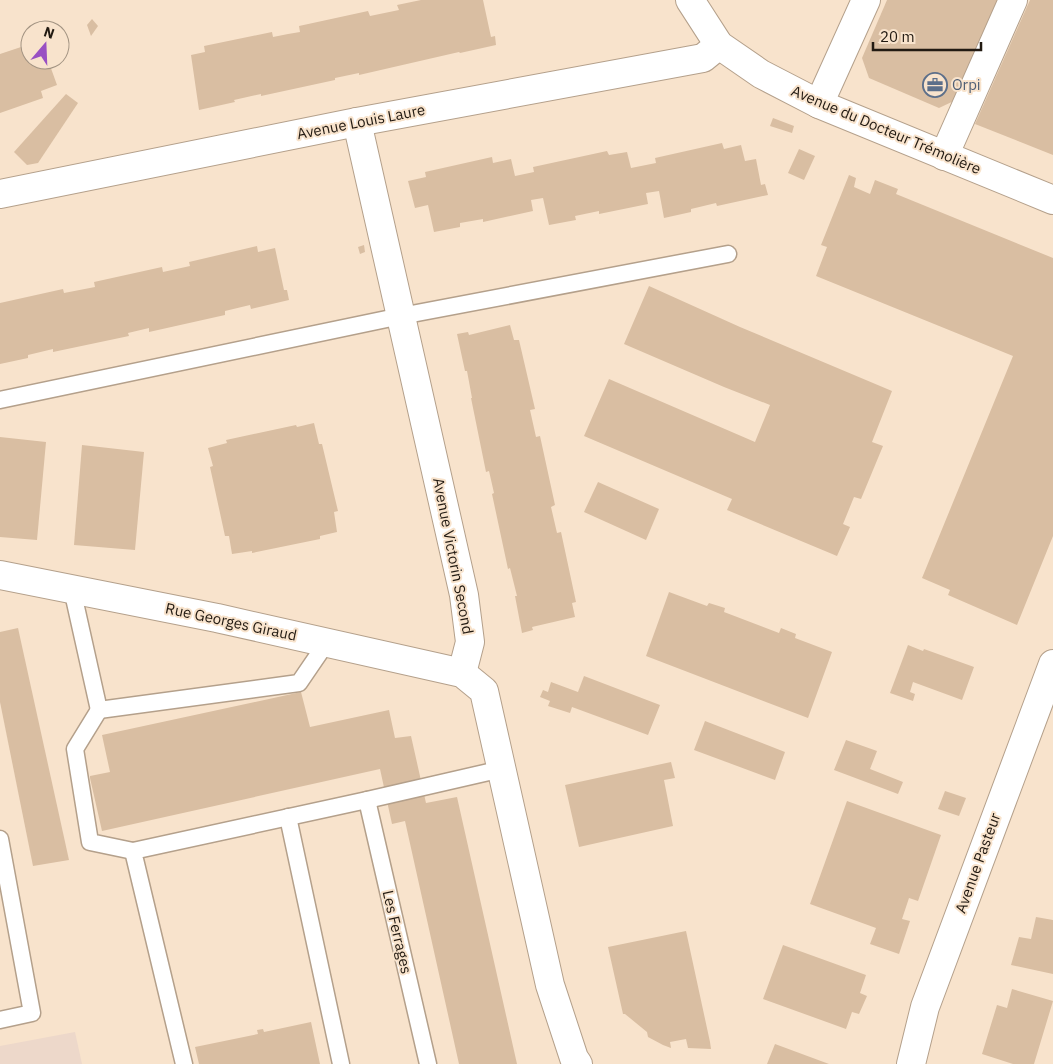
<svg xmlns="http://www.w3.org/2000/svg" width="1053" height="1064" viewBox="0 0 1053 1064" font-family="'IBM Plex Sans',sans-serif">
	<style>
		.commercial { fill: #edd8ca }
		.building { fill: #d9bea2 }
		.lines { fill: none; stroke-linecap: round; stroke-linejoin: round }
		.service-casing { stroke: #b4a08b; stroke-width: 19 }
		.minor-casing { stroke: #b4a08b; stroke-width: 30 }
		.primary-casing { stroke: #b4a08b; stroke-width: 30 }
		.service { stroke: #fff; stroke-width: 16 }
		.minor { stroke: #fff; stroke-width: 28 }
		.primary { stroke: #fff; stroke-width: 28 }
		.labels { text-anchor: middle; stroke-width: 4; stroke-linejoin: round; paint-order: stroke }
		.service-label { font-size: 15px; fill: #4e5e75; stroke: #f8e3cc; text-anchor: start }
		.street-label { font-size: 15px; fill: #221a12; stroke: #f8e3cc }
	</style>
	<rect width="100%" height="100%" fill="#f8e3cc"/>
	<!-- commercial -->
	<path class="commercial" d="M75 1032 82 1064H0V1046Z"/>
	<!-- building -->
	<g class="building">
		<path d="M421 0H483L491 37 495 36 496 45 460 53 459 52 359 75V73L335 78V80L261 96V94L234 100 235 102 199 110 191 55 205 52 204 46 272 32 273 37 288 34 300 32 299 26 368 11 370 16 399 10 397 5Z"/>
		<path d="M887 0H1000L958 99 939 108 869 78 862 58Z"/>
		<path d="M1030 0H1053V155L975 124Z"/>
		<path d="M92 19 98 26 91 36 87 25Z"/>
		<path d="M30 44V60H48L57 85 41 91 43 98 0 113V54Z"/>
		<path d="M66 94 78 103 38 163 27 165 14 152Z"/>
		<path d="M773 118 794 126 792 133 770 126Z"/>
		<path d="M722 143 724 149 741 145 745 161 756 159 761 185 765 184 768 195 717 206 716 203 691 209V212L664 218 659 191 646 193 648 204 599 214V211L575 216 576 220 549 225 543 198 531 200 533 211 483 222V219L460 223V227L434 232 428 205 415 208 408 181 426 177 425 172 492 157 493 163 511 159 515 176 534 172 533 167 607 151 609 155 627 152 631 168 656 163 655 158Z"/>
		<path d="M799 149 815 156 804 180 788 173Z"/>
		<path d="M849 175 856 178 854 187 870 194 875 180 898 189 896 194 1053 258V536L1017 625 948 595 950 590 922 578 1013 356 816 276 827 247 821 245Z"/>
		<path d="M364 245 365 252 360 254 358 247Z"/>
		<path d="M257 246 258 252 275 248 284 290H287L289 300 251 309 250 305 225 311V315L149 332V328L128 333 129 336 53 352V349L28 355V358L0 364V303L63 289 64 293 95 287 94 282 162 267 163 272 190 266 189 262Z"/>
		<path d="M649 286 740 327 892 391 872 442 883 446 861 499 854 497 843 524 850 527 837 556 727 510 732 499 584 436 609 379 755 442 770 405 724 387 624 344Z"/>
		<path d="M510 325 514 340H519L535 409 530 410 536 437 540 436 555 505 551 507 557 533 561 532 576 602 572 603 575 617 532 627 533 630 522 633 515 596H517L510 568 508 569 492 494 494 493 489 471 486 472 471 398H472L467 371H465L457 334 468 332 469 335Z"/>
		<path d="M314 423 319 444H322L338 511 334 512 337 532 320 536V539L252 553V551L232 554 229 536H225L210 467 213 466 208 448 227 443 226 440 296 425 297 427Z"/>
		<path d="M0 437 46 442 37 540 0 537Z"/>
		<path d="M82 445 144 452 135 550 74 545Z"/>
		<path d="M598 482 659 509 646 540 584 512Z"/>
		<path d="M669 592 707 606 709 603 725 608 724 612 779 633 781 628 796 634 795 638 832 652 808 718 646 656Z"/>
		<path d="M18 628 69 860 33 866 0 702V632Z"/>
		<path d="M908 645 923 651 924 649 974 667 962 700 913 682 910 692 915 694 913 701 890 693Z"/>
		<path d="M584 676 660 705 648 735 572 707 570 713 548 706 550 701 540 697 543 690 548 692 551 682 578 692Z"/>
		<path d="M301 692 310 727 389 710 395 738 411 736 426 803 457 797 517 1064H459L405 821 392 824 380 769 102 831 90 778V776L110 772 102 735Z"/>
		<path d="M705 721 785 752 775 780 694 750Z"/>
		<path d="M846 740 877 751 870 769 903 782 898 794 834 770Z"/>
		<path d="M671 762 675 778 664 780 673 826 579 847 565 785Z"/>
		<path d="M945 791 966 798 959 816 938 809Z"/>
		<path d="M847 801 941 835 918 901 909 898 902 919 910 921 899 954 870 944 876 928 810 904Z"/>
		<path d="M1036 917 1053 920V974L1011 965 1019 937 1031 939Z"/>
		<path d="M686 931 710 1042 711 1049 688 1048 686 1039 670 1042 671 1048 663 1045 648 1037 647 1032 625 1014H623L608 947Z"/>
		<path d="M783 945 866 975 860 993 867 996 859 1014 852 1012 846 1029 763 999Z"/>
		<path d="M1012 989 1053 1001 1034 1064H1013L982 1054 997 1005 1007 1008Z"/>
		<path d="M311 1022 320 1064H199L195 1047 258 1034 257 1030 263 1029 264 1032Z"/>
		<path d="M775 1044 829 1064H767Z"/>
	</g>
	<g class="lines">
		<defs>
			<g id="service">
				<path d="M0 400 401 316 728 254"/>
				<path d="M72 589 99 710 299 683 327 642"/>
				<path d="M99 710 75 749 90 842 133 851"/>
				<path d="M288 817 341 1064"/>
				<path d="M0 839 32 1013 0 1020"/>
				<path d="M184 1064 133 851 367 800"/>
				<path d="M428 1064 367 800 502 769"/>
			</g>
			<g id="minor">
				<path d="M819 104 866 0"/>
				<path d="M357 122 464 595 470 642 462 673"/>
				<path d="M944 156 1013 0"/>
				<path d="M0 194 357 122 703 58 719 45"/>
				<path d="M0 575 217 618 462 673 484 691 550 985 574 1058 578 1064"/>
				<path d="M911 1064 925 1007 1053 664"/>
			</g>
			<path id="primary" d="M690 0 719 45 761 74 819 104 1053 200"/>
		</defs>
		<!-- service casing -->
		<use href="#service" class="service-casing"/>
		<!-- minor casing -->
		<use href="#minor" class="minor-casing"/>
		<!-- primary casing -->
		<use href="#primary" class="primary-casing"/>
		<!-- service -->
		<use href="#service" class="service"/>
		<!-- minor -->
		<use href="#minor" class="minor"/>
		<!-- primary -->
		<use href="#primary" class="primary"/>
	</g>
	<!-- icons -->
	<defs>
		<symbol id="office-ring" viewBox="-11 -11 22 22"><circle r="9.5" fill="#f8e3cc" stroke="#5c6f8a" stroke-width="1.5"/><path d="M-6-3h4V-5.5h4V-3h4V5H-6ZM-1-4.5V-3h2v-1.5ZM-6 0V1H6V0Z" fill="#5c6f8a"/></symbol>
	</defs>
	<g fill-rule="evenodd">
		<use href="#office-ring" x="921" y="71" width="28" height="28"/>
	</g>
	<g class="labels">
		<!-- service labels -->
		<g class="service-label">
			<text x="952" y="90">Orpi</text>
		</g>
		<!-- street labels -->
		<g class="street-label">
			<text transform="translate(361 122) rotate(-11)" y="5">Avenue Louis Laure</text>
			<text transform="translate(886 130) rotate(23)" y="5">Avenue du Docteur Trémolière</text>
			<text transform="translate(453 556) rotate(79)" y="5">Avenue Victorin Second</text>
			<text transform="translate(231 622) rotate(12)" y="5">Rue Georges Giraud</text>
			<text transform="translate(978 863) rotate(-70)" y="5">Avenue Pasteur</text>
			<text transform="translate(397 932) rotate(77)" y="5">Les Ferrages</text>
		</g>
	</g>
	<!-- north arrow -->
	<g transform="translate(45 45) rotate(19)"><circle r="24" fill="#f8e3cc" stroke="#a29382"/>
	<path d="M0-4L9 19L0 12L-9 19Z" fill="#9950c3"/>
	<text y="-8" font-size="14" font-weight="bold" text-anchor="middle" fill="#221a12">N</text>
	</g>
	<!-- scale -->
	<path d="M873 42v8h108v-8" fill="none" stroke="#221a12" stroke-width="2.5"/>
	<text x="880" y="42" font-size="15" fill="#221a12" stroke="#f8e3cc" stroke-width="4" paint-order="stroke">20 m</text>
</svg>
